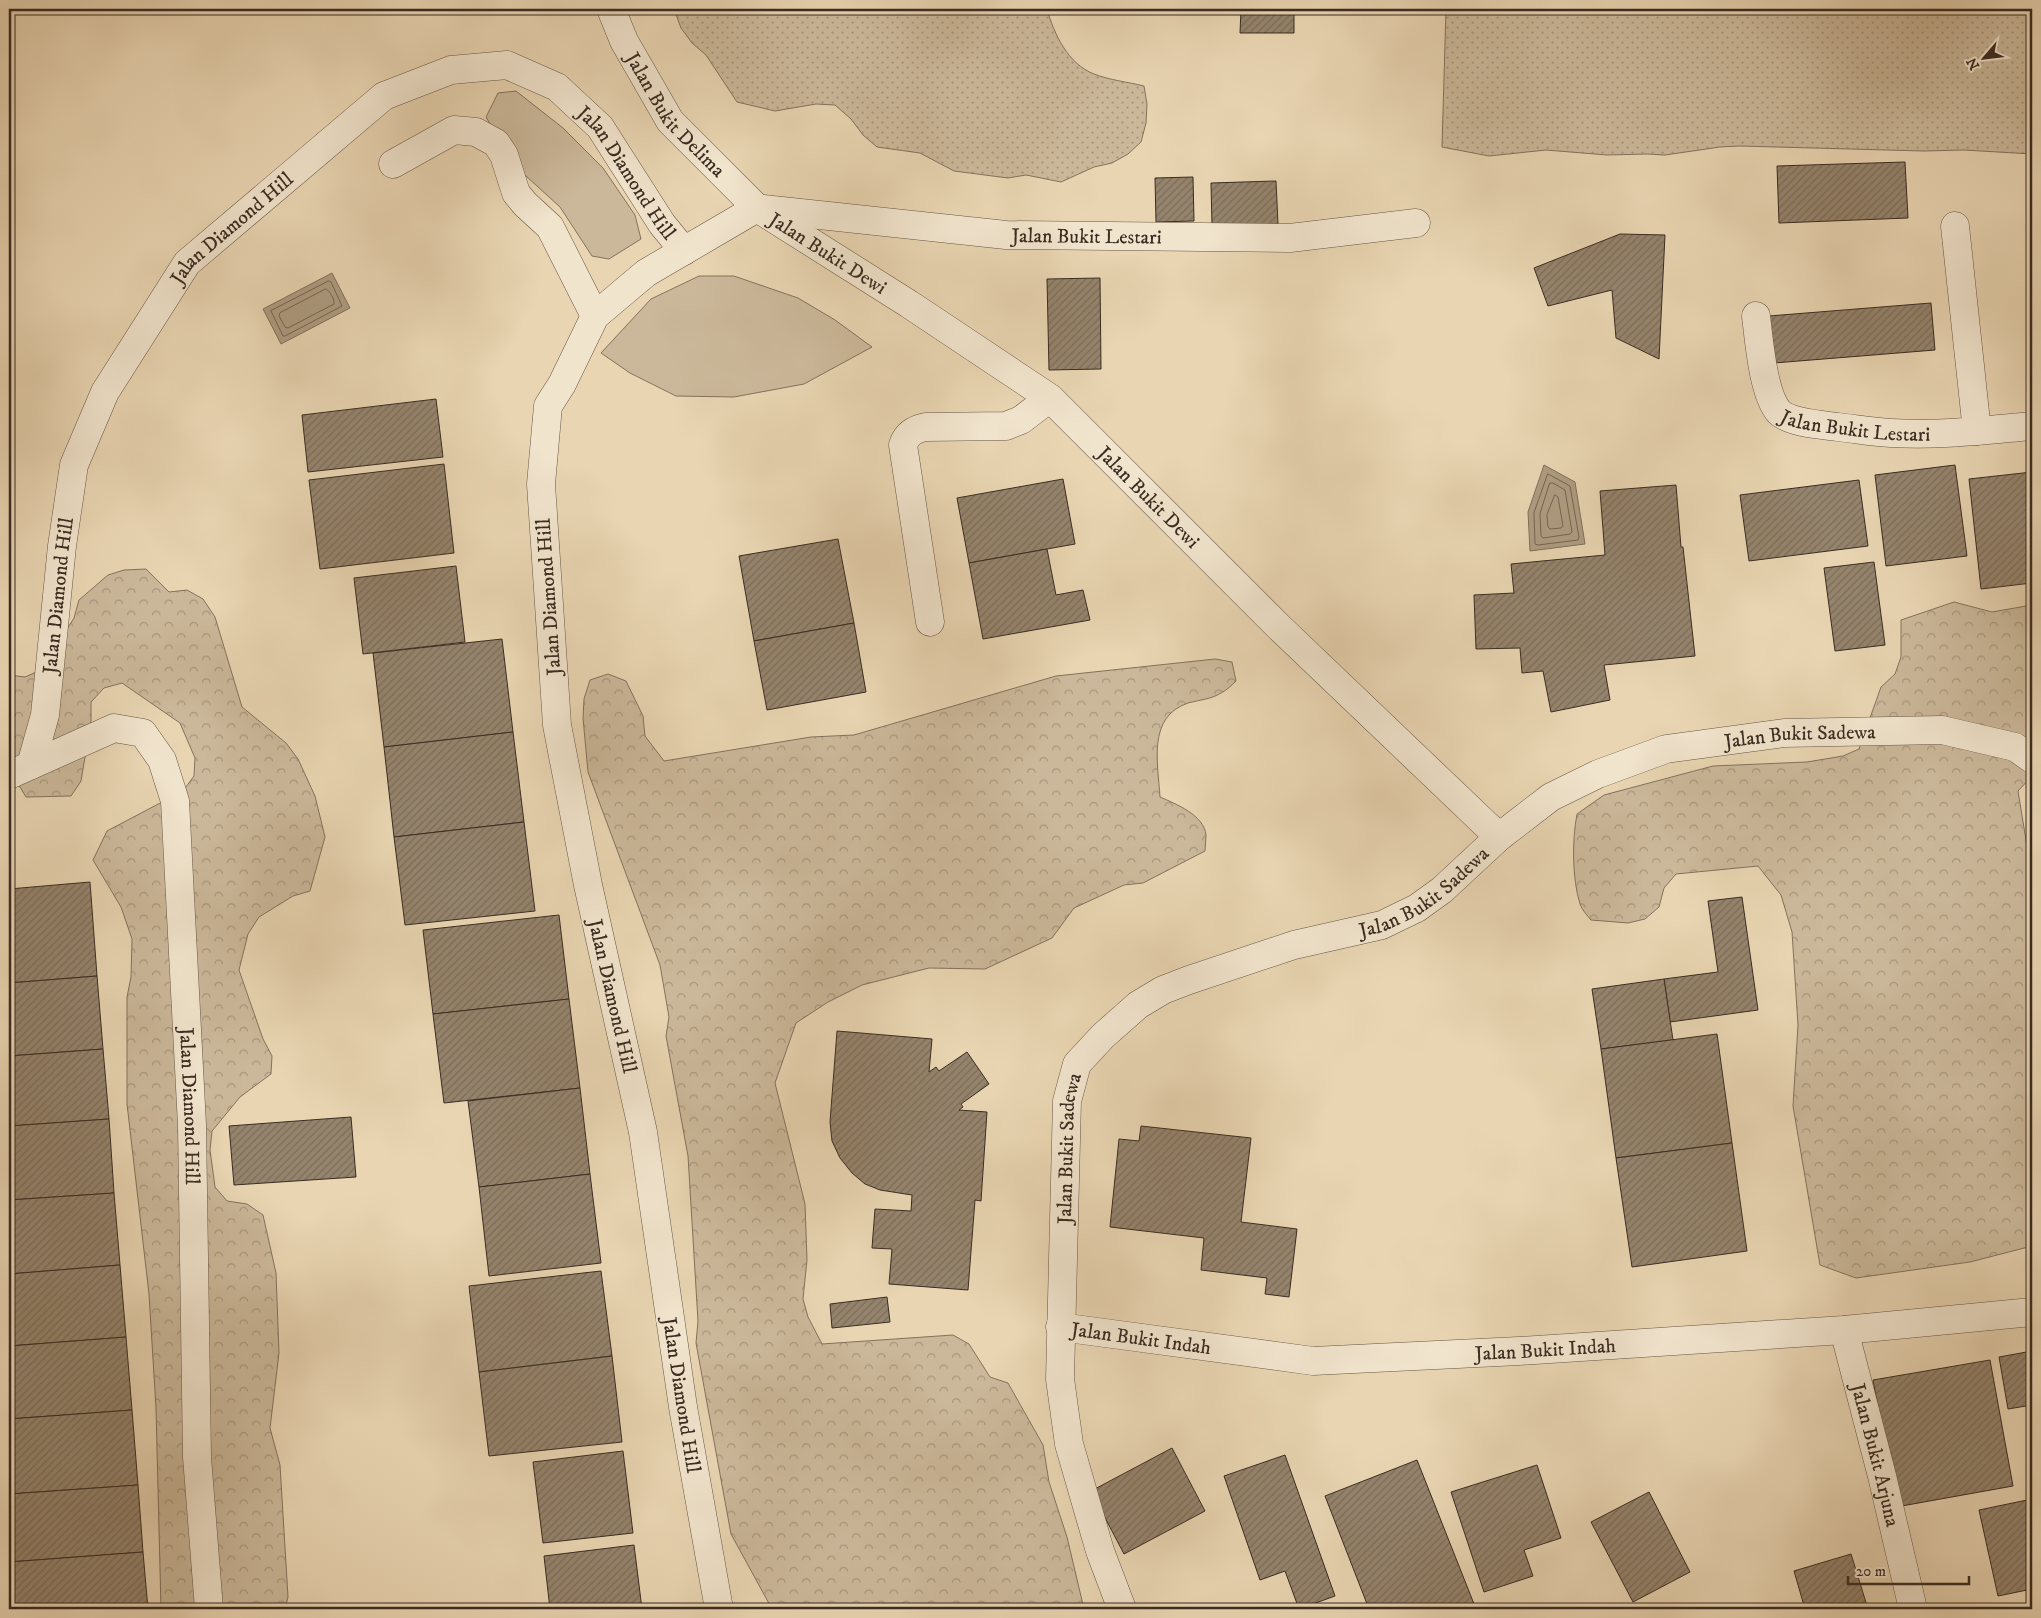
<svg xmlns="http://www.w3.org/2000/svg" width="2041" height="1618" viewBox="0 0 2041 1618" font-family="'IM FELL DW Pica',serif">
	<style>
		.grass { fill: url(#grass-dots); stroke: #82725e }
		.forest { fill: url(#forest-crowns); stroke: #82725e }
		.park { fill: #cbb89a; stroke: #82725e }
		.water { fill: #ae9c81; stroke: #806f5b }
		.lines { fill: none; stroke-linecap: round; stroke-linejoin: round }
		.shore { stroke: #746452; stroke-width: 1 }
		.building { fill: url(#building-hatch); stroke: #3a2c22 }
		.minor-casing { stroke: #665646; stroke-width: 29 }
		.minor { stroke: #f1e4cd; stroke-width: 28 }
		.labels { text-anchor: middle; stroke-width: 4; stroke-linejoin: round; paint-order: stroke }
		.street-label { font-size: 20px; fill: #3a2c22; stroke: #f1e4cd }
	</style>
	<defs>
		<pattern id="grass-dots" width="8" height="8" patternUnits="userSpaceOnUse" patternTransform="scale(1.25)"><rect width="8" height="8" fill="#cbb89a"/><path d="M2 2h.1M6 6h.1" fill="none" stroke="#a6967d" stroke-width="1.8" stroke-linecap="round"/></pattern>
		<pattern id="forest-crowns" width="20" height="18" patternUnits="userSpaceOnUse" patternTransform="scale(1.25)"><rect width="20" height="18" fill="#cbb89a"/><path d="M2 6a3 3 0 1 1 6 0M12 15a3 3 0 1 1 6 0" fill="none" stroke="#a6967d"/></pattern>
		<pattern id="building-hatch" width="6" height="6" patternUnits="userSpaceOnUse" patternTransform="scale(1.25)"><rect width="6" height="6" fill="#95846d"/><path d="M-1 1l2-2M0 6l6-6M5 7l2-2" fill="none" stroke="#7b6c59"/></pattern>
	</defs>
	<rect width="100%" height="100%" fill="#e9d5b2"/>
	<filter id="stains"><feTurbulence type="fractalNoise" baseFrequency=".004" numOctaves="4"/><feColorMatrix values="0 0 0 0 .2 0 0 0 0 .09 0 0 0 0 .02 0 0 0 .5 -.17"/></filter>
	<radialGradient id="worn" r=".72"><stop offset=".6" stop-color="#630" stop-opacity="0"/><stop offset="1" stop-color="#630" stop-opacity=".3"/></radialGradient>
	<!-- grass -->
	<g class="grass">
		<path d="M674 9H1047C1054 34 1068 64 1094 74 1109 80 1128 82 1144 86L1147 104 1146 123 1141 142 1128 154 1112 163 1094 167 1061 182 1026 175 1008 178 954 171 920 153 877 147 863 135 851 119 835 105 816 104 775 111 737 102 706 55 692 43 681 28Z"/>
		<path d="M1446 9H2032V154L1964 150 1924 151 1739 146 1720 147 1665 155 1647 154 1607 155 1546 150 1489 156 1442 147Z"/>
	</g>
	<!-- forest -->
	<g class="forest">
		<path d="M146 569 169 592 187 590 203 599 215 617 242 707 286 743 298 759 315 796 325 837 310 891 293 896 259 917 248 934 239 970 263 1039 272 1056 271 1074 240 1097 212 1131 210 1150 215 1187 227 1201 247 1204 263 1215 276 1273 279 1353 270 1428 280 1465 288 1597 285 1609H161L156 1408 149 1294 127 1104V997L131 977 132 939 121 907 93 860 107 831 183 791 194 776 195 758 180 723 122 683 104 688 91 702V721L81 781 71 796 26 797 9 769V675L25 677 41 670 74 618 79 600 108 575 124 570Z"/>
		<path d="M1954 602 1992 612 2032 605V776L2018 791 2032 877V1246L1970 1262 1856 1278 1820 1265 1793 1106 1798 1025 1792 932 1781 895 1758 866 1676 874 1664 888 1659 907 1645 919 1628 923 1591 920C1587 915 1582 910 1580 904 1572 878 1572 840 1577 814L1604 795 1713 766 1807 762 1843 756 1859 749 1881 687 1895 674 1901 657V620Z"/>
		<path d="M1215 659 1232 662 1236 681C1232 685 1227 690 1221 693 1212 699 1199 700 1188 703 1147 717 1158 763 1160 797 1176 804 1204 815 1206 835 1206 840 1205 846 1205 851L1143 883 1124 885 1074 908 1052 938 985 969 929 968 862 985 828 1002 796 1023 775 1083 805 1204 807 1260 803 1299 808 1317 822 1344 953 1335 969 1344 990 1377 1008 1383 1043 1445 1049 1482 1067 1537 1084 1609H772L731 1534 696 1343 698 1321 688 1156 666 1036 669 1017 660 965 588 772 583 718 584 699 590 680 608 674 626 681 643 716 645 736 664 761 811 737 854 735 1056 676Z"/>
	</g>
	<!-- park -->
	<g class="park">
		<path d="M516 91 563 128 603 168 635 215 641 239 609 259 592 256 560 207 515 166 486 117 498 93Z"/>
		<path d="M699 276H734L798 298 835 320 872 347 804 384 734 397 676 396 630 373 601 353 651 299Z"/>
	</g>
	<!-- water -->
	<g class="water">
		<path d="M332 273 350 308 281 344 263 309Z"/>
		<path d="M1544 465 1575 482 1585 544 1530 551 1528 512Z"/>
	</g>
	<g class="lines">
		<!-- shore -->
		<g class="shore">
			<path d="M329 281 331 282 342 306 285 336H283L271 311Z"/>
			<path d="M326 289C330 291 335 300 334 304L288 328 285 327 279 316 280 313Z"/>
			<path d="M1548 474 1570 486 1579 537 1578 540 1538 545 1535 544 1534 513Z"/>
			<path d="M1550 483H1553L1565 490 1572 532 1570 534 1543 538 1541 536 1540 514Z"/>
			<path d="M1555 495 1558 497 1563 526 1561 528 1550 529 1548 527 1547 515Z"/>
		</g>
	</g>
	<!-- building -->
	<g class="building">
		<path d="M1241 9H1294V33H1240Z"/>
		<path d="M1905 162 1908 218 1779 223 1777 166Z"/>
		<path d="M1193 177 1194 221 1156 222 1155 178Z"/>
		<path d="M1276 181 1278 224 1212 225 1211 183Z"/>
		<path d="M1620 234 1665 235 1659 359 1616 338 1612 290 1548 306 1534 268Z"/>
		<path d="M1100 278 1101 369 1049 370 1047 279Z"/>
		<path d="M1931 303 1935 350 1774 363 1769 316Z"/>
		<path d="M436 399 443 457 308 472 302 415Z"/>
		<path d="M444 464 454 553 320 569 309 480Z"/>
		<path d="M1955 465 1967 556 1886 566 1875 475Z"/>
		<path d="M2032 472V583L1981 589 1969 479Z"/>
		<path d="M1063 479 1075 544 969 563 957 498Z"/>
		<path d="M1859 480 1868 546 1749 561 1740 495Z"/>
		<path d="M1676 485 1681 547H1683L1695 656 1604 665 1610 700 1551 712 1543 671 1522 673 1520 648 1476 649 1474 595 1514 593 1511 564 1605 555 1600 491Z"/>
		<path d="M838 539 854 623 754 641 739 556Z"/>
		<path d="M1047 549 1056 595 1083 590 1090 620 983 639 969 563Z"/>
		<path d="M1874 562 1885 645 1835 651 1824 568Z"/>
		<path d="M456 566 465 642 363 654 354 578Z"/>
		<path d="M854 623 866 692 767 710 754 641Z"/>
		<path d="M502 639 513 732 384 747 373 653Z"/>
		<path d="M513 732 524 822 394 837 384 747Z"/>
		<path d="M524 822 535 911 405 925 394 837Z"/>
		<path d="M90 882 97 976 9 983V889Z"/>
		<path d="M1742 897 1758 1010 1670 1022 1664 979 1718 972 1708 901Z"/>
		<path d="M559 915 569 999 433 1014 423 930Z"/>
		<path d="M97 976 103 1049 9 1056V983Z"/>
		<path d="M1664 979 1673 1040 1601 1049 1592 989Z"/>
		<path d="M569 999 580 1088 444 1103 433 1014Z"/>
		<path d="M837 1031 932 1039 929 1072 936 1067 939 1071 967 1052 989 1084 961 1104 963 1107 959 1110 987 1112 981 1201 975 1200 968 1290 889 1284 892 1249 872 1248 875 1209 911 1211 912 1195 880 1190 865 1184 852 1173 840 1158 832 1141 830 1122Z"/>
		<path d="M1717 1034 1732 1143 1616 1158 1601 1049Z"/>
		<path d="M103 1049 109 1119 9 1126V1056Z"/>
		<path d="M580 1088 590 1174 479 1187 468 1101Z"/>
		<path d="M351 1117 356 1177 234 1185 229 1126Z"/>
		<path d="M109 1119 114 1193 9 1200V1126Z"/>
		<path d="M1141 1126 1251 1138 1241 1222 1297 1229 1289 1297 1265 1294 1267 1278 1201 1270 1204 1238 1110 1227 1119 1139 1139 1141Z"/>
		<path d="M1732 1143 1747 1251 1632 1267 1616 1158Z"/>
		<path d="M590 1174 601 1263 489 1276 479 1187Z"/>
		<path d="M114 1193 120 1265 9 1274V1200Z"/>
		<path d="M120 1265 126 1337 9 1346V1274Z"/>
		<path d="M601 1271 612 1356 479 1372 469 1286Z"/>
		<path d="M887 1297 890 1322 832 1328 830 1304Z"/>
		<path d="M126 1337 132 1410 9 1419V1346Z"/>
		<path d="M2032 1351V1405L2008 1409 1999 1357Z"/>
		<path d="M612 1356 622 1442 489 1456 479 1372Z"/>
		<path d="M1990 1360 2013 1486 1896 1507 1873 1380Z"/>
		<path d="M132 1410 138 1485 9 1494V1419Z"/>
		<path d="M1172 1448 1205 1511 1124 1554 1091 1491Z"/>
		<path d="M623 1451 633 1533 543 1543 533 1462Z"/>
		<path d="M1285 1455 1335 1596 1299 1609 1285 1571 1260 1580 1224 1476Z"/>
		<path d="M1417 1460 1476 1609H1369L1325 1496Z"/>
		<path d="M1537 1465 1561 1538 1524 1550 1533 1576 1484 1592 1451 1492Z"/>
		<path d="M138 1485 143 1552 9 1562V1494Z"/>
		<path d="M1649 1492 1690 1572 1633 1602 1591 1522Z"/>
		<path d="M2032 1499V1589L1998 1596 1979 1510Z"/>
		<path d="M634 1545 642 1609H550L544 1556Z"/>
		<path d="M143 1552 148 1609H9V1562Z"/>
		<path d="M1851 1554 1868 1609H1805L1794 1571Z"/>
	</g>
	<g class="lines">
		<defs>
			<g id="minor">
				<path id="s1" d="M611 9 624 41 670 121 757 208 909 304 1050 398 1279 627 1499 837"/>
				<path d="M393 164 454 130 476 132 496 143 504 155 516 193 525 204 550 227 595 316"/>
				<path id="s2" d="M763 209 1006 235 1290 238 1416 223"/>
				<path d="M1955 226 1977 431"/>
				<path id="s3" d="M1756 316C1759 340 1763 394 1779 412 1790 423 1823 425 1838 427 1856 429 1873 432 1891 433 1938 436 1986 430 2032 426"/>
				<path d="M930 622 903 445C907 433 915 429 926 427L1006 426 1021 420 1050 398"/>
				<path id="s4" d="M31 765 45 715 62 546 74 465 105 392 187 263 384 96 451 70 507 65 557 87 600 127 662 224 684 251"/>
				<path id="s5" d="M9 775 114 728 143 733 162 760 175 801 192 1125 197 1457 209 1609"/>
				<path id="s6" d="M1060 1327 1313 1361 1519 1351 1844 1330 2032 1312"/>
				<path id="s7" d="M1844 1330 1882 1476 1913 1609"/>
				<path d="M719 1609 683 1407 643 1132 588 885 557 725 541 484 548 406 562 384 595 316 646 273 757 208"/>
				<path id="s8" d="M1122 1609 1100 1551 1069 1444 1060 1379 1067 1101 1077 1064 1103 1036 1138 1005 1163 990 1189 980 1294 945 1382 925 1417 908 1442 890 1499 837 1551 797 1598 774 1666 749 1784 733 1942 730 2015 747 2032 759"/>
			</g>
		</defs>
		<!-- minor casing -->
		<use href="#minor" class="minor-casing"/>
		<!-- minor -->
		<use href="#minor" class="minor"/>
	</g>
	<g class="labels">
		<!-- street labels -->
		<g class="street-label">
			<text dy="7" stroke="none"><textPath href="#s1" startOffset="125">Jalan Bukit Delima</textPath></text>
			<text dy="7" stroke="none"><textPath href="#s4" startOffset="1088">Jalan Diamond Hill</textPath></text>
			<text dy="7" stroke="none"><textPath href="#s4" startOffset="592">Jalan Diamond Hill</textPath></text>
			<text dy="7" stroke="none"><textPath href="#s2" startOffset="325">Jalan Bukit Lestari</textPath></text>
			<text dy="7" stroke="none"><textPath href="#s1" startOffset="334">Jalan Bukit Dewi</textPath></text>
			<text dy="7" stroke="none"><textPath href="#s3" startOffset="179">Jalan Bukit Lestari</textPath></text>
			<text dy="7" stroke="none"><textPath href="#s1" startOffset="739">Jalan Bukit Dewi</textPath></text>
			<text dy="7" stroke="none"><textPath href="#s4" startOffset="172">Jalan Diamond Hill</textPath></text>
			<text transform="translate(548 597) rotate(-94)" y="7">Jalan Diamond Hill</text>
			<text dy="7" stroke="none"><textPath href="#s8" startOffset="1371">Jalan Bukit Sadewa</textPath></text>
			<text dy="7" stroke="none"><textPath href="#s8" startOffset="951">Jalan Bukit Sadewa</textPath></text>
			<text transform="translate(613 996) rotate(77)" y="7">Jalan Diamond Hill</text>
			<text dy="7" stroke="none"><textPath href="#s5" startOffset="526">Jalan Diamond Hill</textPath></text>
			<text dy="7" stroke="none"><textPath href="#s8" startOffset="470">Jalan Bukit Sadewa</textPath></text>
			<text dy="7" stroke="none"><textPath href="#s6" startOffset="82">Jalan Bukit Indah</textPath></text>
			<text dy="7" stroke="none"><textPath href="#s6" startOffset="488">Jalan Bukit Indah</textPath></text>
			<text transform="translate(682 1395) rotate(81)" y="7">Jalan Diamond Hill</text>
			<text dy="7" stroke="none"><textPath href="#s7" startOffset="129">Jalan Bukit Arjuna</textPath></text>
		</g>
	</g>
	<!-- margin -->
	<rect width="2041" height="1618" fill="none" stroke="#e9d5b2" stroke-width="30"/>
	<rect x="10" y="10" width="2021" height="1598" fill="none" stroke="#3a2c22" stroke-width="2.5"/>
	<rect x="15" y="15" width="2011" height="1588" fill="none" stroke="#3a2c22"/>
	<!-- north arrow -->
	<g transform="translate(1984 58) rotate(242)" stroke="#f1e4cd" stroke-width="4" paint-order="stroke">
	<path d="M0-4L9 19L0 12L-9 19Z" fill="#3a2c22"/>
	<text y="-8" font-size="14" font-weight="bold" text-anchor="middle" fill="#3a2c22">N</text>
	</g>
	<!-- scale -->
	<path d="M1848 1576v8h121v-8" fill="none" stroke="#3a2c22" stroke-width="2.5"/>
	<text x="1856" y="1576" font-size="15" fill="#3a2c22" stroke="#f1e4cd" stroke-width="4" paint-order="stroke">20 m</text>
	<rect width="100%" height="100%" filter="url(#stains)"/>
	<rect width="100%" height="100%" fill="url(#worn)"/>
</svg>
